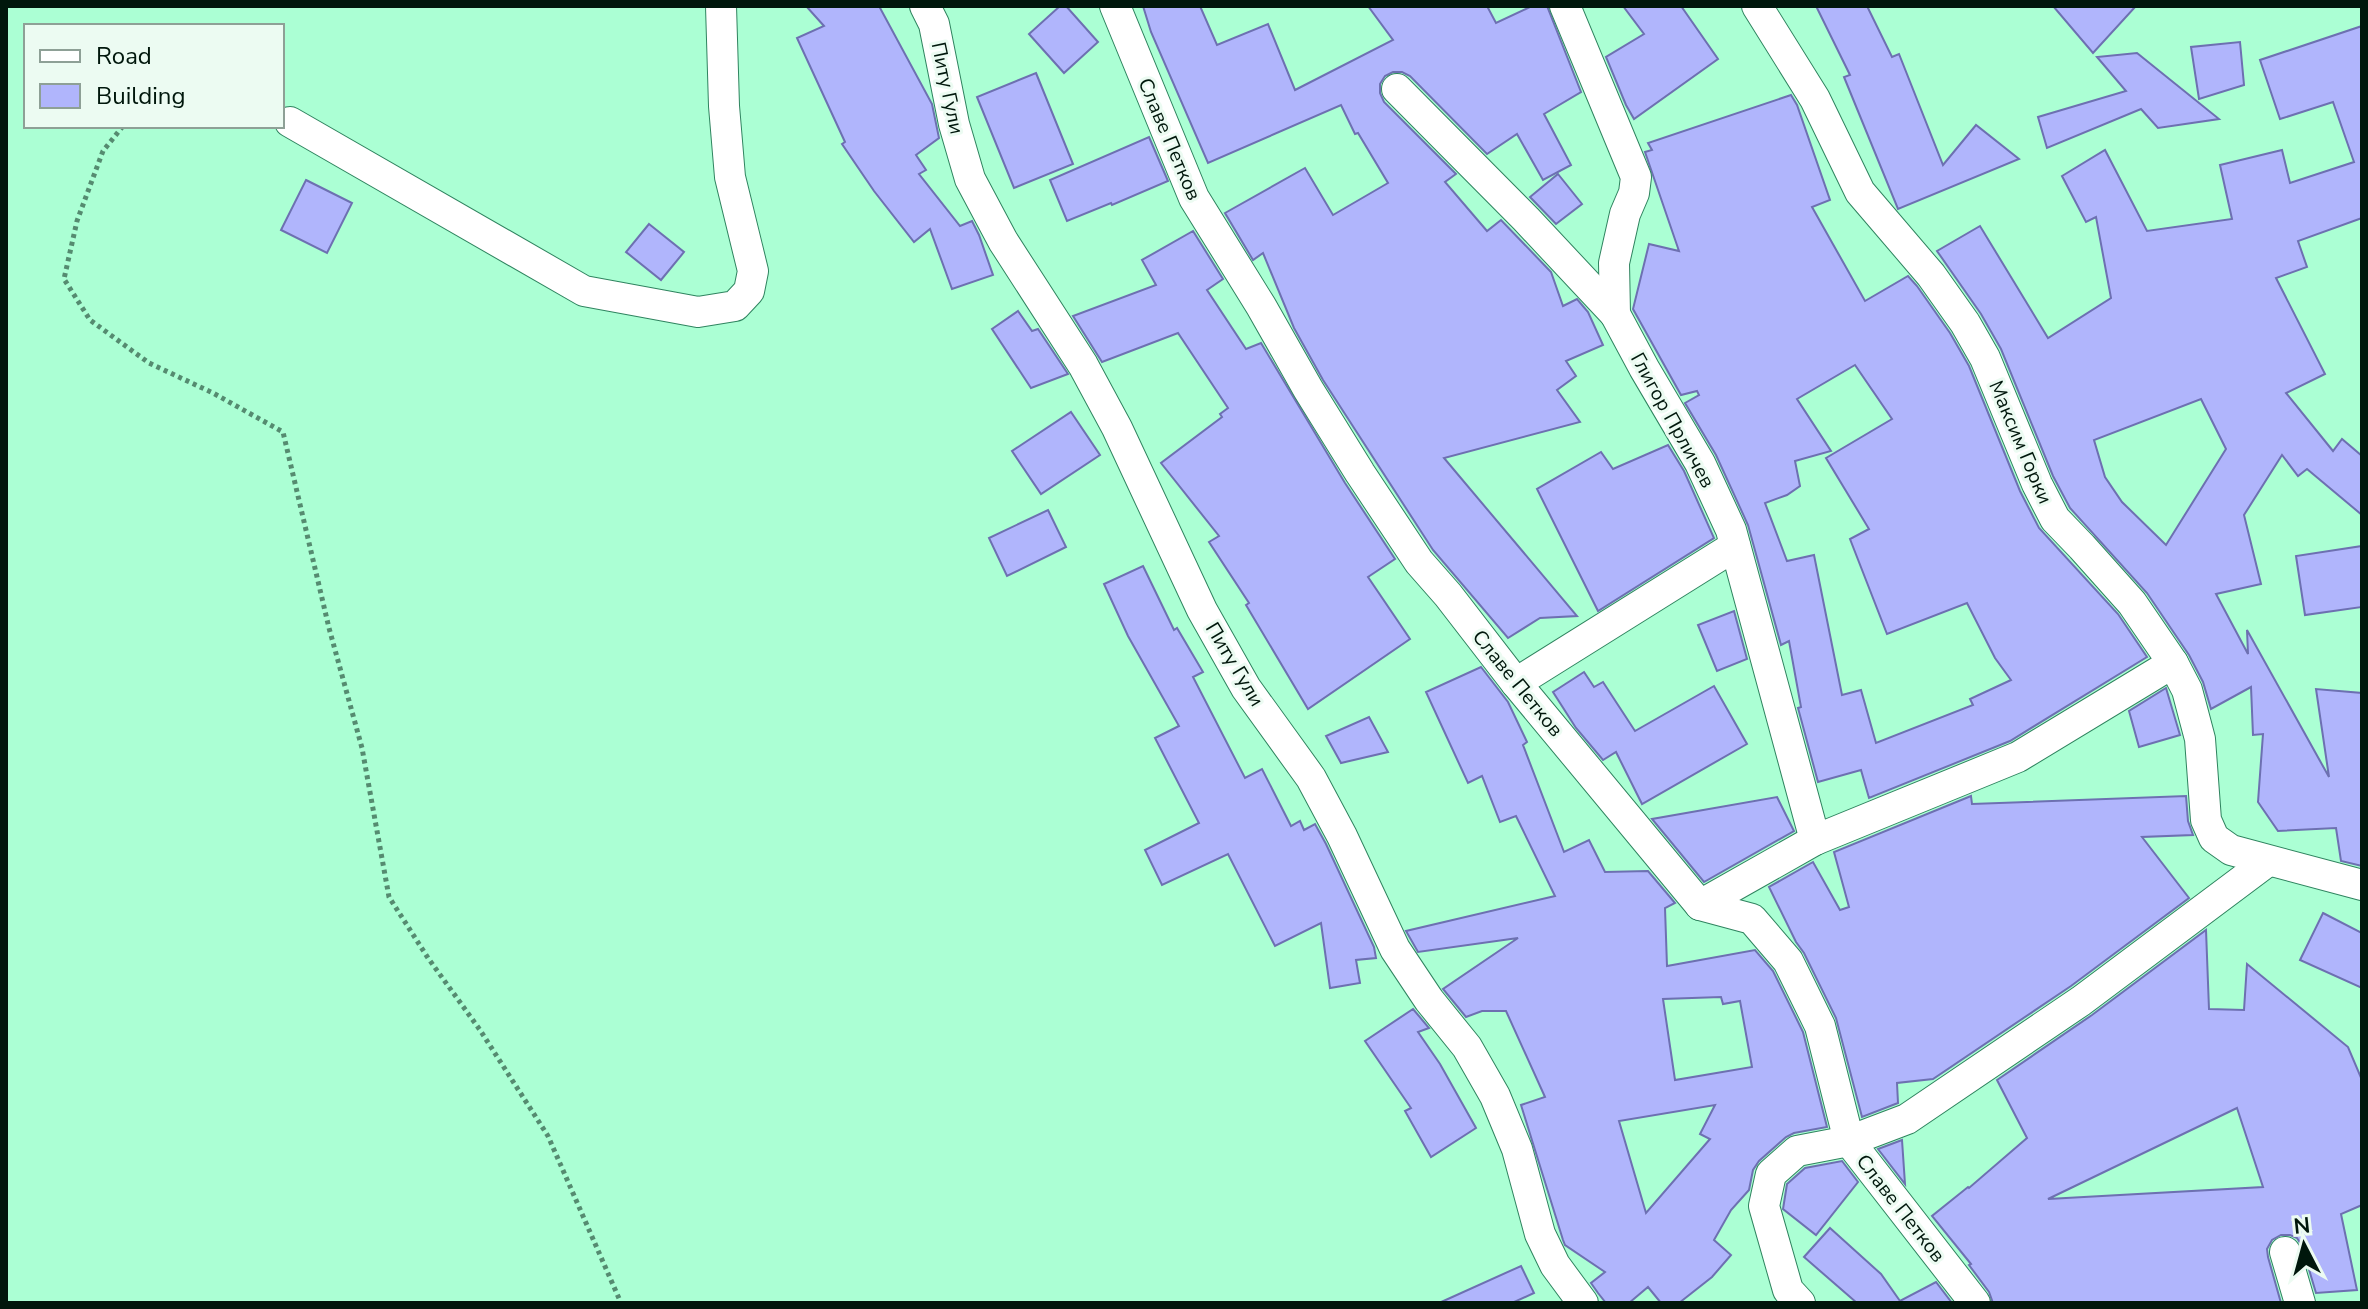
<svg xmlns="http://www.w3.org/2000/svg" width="2368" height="1309" viewBox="0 0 2368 1309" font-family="'Nunito Sans',sans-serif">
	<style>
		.building { fill: #b0b5fc; stroke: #6d70b1; stroke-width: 2; fill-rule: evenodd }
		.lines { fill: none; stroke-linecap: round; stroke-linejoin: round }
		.street-casing { stroke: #2f845f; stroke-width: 32 }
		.path { stroke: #558b70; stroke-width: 5; stroke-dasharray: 4 4; stroke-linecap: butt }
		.street { stroke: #fff; stroke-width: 30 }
		.labels { text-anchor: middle; stroke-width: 6; stroke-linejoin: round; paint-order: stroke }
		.street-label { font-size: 20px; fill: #00170c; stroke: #ecfbf2 }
	</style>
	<rect width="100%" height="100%" fill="#abffd4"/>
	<!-- building -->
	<g class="building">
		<path d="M806 6H879L932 104 939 138 916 155 926 170 919 174 960 226 972 221 979 235 993 275 952 289 930 229 914 242 874 191 842 144 845 142 797 38 824 26Z"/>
		<path d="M1060 6H1066L1098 42 1064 73 1029 34Z"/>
		<path d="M1143 6H1200L1217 45 1268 24 1295 90 1393 40 1368 6H1487L1496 23 1532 6H1547L1581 92 1544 114 1571 165 1543 180 1517 134 1487 154 1410 76 1402 72H1393L1385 76 1380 84V93L1384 102 1456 174 1445 182 1487 231 1501 220 1551 272 1563 306 1577 299 1588 312 1603 345 1566 361 1576 376 1557 390 1580 422 1444 458 1577 616 1540 618 1508 638 1433 550 1323 380 1294 328 1263 253 1253 260 1225 213 1305 168 1333 215 1388 183 1358 133 1355 134 1341 105 1208 163 1151 32Z"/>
		<path d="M1623 6H1681L1718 59 1634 119 1626 105 1606 57 1644 34Z"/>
		<path d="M1816 6H1867L1892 57 1899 54 1943 165 1976 125 2019 159 1898 209 1844 77 1850 75Z"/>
		<path d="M2053 6H2136L2093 53Z"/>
		<path d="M2362 26V218L2298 241 2307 267 2276 278 2325 374 2286 393 2333 451 2342 439 2362 456V515L2307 469 2298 476 2282 455 2244 515 2261 584 2216 594 2248 654 2247 630 2329 777 2316 689 2362 693V866L2341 861 2336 828 2278 831 2258 802 2263 734 2253 735 2251 687 2211 709 2203 682 2189 655 2147 593 2070 508 2053 476 2001 349 1981 314 1937 251 1980 226 2048 338 2111 298 2096 217 2086 222 2062 176 2105 150 2147 231 2232 219 2220 165 2282 150 2290 183 2354 162 2333 102 2280 119 2260 60ZM2201 399 2226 449 2166 545 2122 502 2105 477 2094 440Z"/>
		<path d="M2240 42 2244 85 2199 99 2191 47Z"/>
		<path d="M2137 53 2219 119 2158 128 2141 109 2047 148 2038 117 2126 91 2097 57Z"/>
		<path d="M1036 73 1073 164 1014 188 977 97Z"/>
		<path d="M1791 95 1797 105 1830 200 1812 207 1865 301 1908 276 1917 286 1950 333 1969 366 2020 491 2039 528 2118 614 2147 657 2010 741 1869 798 1861 770 1818 782 1798 708 1801 707 1789 641 1781 645 1748 525 1716 455 1685 403 1699 395 1697 391 1681 395 1633 309 1649 244 1679 251 1645 152 1652 150 1648 143ZM1855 365 1892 419 1826 458 1869 529 1850 539 1887 634 1967 603 1995 658 2011 680 1970 699 1973 705 1876 743 1861 690 1842 695 1814 555 1787 561 1765 503 1787 495 1800 486 1795 461 1831 451 1797 399Z"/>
		<path d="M1149 137 1168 181 1112 205 1111 203 1067 221 1050 180Z"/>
		<path d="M1558 174 1582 204 1556 224 1530 197Z"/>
		<path d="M306 180 352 203 327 253 281 230Z"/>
		<path d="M649 224 684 252 661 280 626 252Z"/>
		<path d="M1193 231 1223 279 1207 290 1246 349 1261 343 1345 483 1395 559 1368 577 1410 639 1308 709 1246 605 1249 603 1209 542 1219 536 1161 463 1222 417 1220 414 1228 408 1178 333 1102 362 1073 316 1156 285 1142 260Z"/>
		<path d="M1018 311 1032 331 1038 329 1068 374 1031 388 992 329Z"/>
		<path d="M1071 412 1100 455 1041 494 1012 451Z"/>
		<path d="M1668 445 1684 471 1714 538 1598 611 1537 489 1601 452 1613 469Z"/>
		<path d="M1048 510 1066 547 1007 576 989 538Z"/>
		<path d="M2362 546V607L2305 615 2296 556Z"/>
		<path d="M1143 566 1174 630 1177 628 1203 672 1193 677 1245 778 1262 769 1291 826 1300 821 1304 830 1315 824 1326 844 1374 947 1376 958 1356 960 1360 983 1330 988 1321 923 1275 946 1228 854 1162 885 1145 850 1199 823 1155 738 1179 726 1128 636 1104 584Z"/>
		<path d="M1734 611 1747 659 1717 671 1698 625Z"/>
		<path d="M1481 667 1508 702 1527 742 1523 745 1564 852 1589 840 1605 872 1648 871 1675 903 1665 908 1667 966 1755 950 1773 971 1803 1032 1827 1127 1794 1133 1786 1137 1759 1161 1753 1170 1749 1190 1731 1210 1714 1240 1731 1255 1712 1277 1679 1303H1661L1648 1287 1629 1303H1606L1598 1293 1591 1283 1605 1272 1565 1245 1563 1240 1521 1105 1545 1097 1506 1011H1482L1466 1017 1443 989 1518 938 1418 952 1406 931 1555 896 1516 816 1500 822 1482 776 1468 783 1426 692ZM1721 997 1723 1004 1740 1001 1752 1067 1675 1080 1663 999ZM1715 1105 1700 1134 1710 1139 1646 1213 1619 1121Z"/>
		<path d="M1584 672 1594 687 1603 682 1635 731 1714 686 1747 744 1642 804 1616 752 1603 760 1576 728 1553 692Z"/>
		<path d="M2166 688 2180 735 2139 747 2129 711Z"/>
		<path d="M1369 717 1388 752 1341 763 1326 736Z"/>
		<path d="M1971 796 1972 804 2186 796 2188 821 2193 835 2142 837 2189 898 2071 986 1933 1079 1897 1083 1898 1103 1862 1117 1836 1018 1804 953 1796 942 1769 887 1813 862 1840 910 1849 907 1834 852Z"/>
		<path d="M1777 797 1794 831 1704 882 1652 819Z"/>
		<path d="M2323 913 2362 933V988L2300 960Z"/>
		<path d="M2206 930 2209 1009 2244 1010 2247 964 2348 1047 2362 1080V1205L2341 1214 2357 1290 2316 1293 2302 1246 2297 1238 2290 1235H2281L2272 1240 2267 1249 2268 1257 2281 1303H1993L1989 1292 1969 1265 1971 1264 1932 1216 1968 1187 1969 1188 2027 1138 1997 1080 2092 1015ZM2237 1108 2263 1187 2048 1199Z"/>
		<path d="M1413 1009 1429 1028 1418 1032 1440 1064 1476 1128 1431 1157 1405 1111 1411 1108 1365 1041Z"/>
		<path d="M1902 1140 1905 1184 1878 1149Z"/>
		<path d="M1842 1161 1858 1182 1816 1235 1783 1209 1787 1184 1805 1168Z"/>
		<path d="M1830 1228 1881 1274 1900 1301 1936 1282 1952 1303H1857L1804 1257Z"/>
		<path d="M1521 1266 1534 1293 1512 1303H1439Z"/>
	</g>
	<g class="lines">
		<defs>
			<g id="street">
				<path d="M925 6 934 24 954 124 970 179 1003 241 1083 365 1117 428 1202 610 1246 688 1311 778 1342 836 1395 949 1429 1000 1467 1047 1495 1096 1517 1149 1540 1234 1555 1265 1583 1303"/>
				<path d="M1115 6 1194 198 1261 306 1308 389 1360 473 1419 562 1448 595 1516 683 1700 905 1752 919 1788 961 1820 1026 1849 1141 1975 1303"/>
				<path d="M1565 6 1636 177 1634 193 1625 214 1614 263 1615 314 1644 368 1700 463 1731 530 1815 840"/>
				<path d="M1757 6 1815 99 1860 192 1931 275 1965 323 1985 358 2037 484 2055 519 2082 547 2132 603 2173 663 2187 690 2200 739 2206 820 2214 838 2231 850 2362 885"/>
				<path d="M1397 89 1526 219 1615 314"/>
				<path d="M290 122 584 291 698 312 735 306 749 291 753 271 730 177 724 106 721 6"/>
				<path d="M1516 683 1735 546"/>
				<path d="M1700 905 1815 840 2018 757 2173 663"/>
				<path d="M2285 1252 2300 1303"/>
				<path d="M1800 1303 1788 1290 1764 1206 1771 1174 1797 1151 1849 1141 1907 1119 2081 1001 2268 861"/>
			</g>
		</defs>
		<!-- street casing -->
		<use href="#street" class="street-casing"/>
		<!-- path -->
		<path class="path" d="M123 126 103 151 77 221 64 279 90 320 149 363 213 393 283 432 329 628 362 748 389 897 428 958 480 1030 548 1136 621 1303"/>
		<!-- street -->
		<use href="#street" class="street"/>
	</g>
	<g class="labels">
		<!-- street labels -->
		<g class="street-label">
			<text transform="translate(948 88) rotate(78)" y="7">Питу Гули</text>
			<text transform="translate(1170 139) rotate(67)" y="7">Славе Петков</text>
			<text transform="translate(1673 420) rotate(61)" y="7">Глигор Прличев</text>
			<text transform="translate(2021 442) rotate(67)" y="7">Максим Горки</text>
			<text transform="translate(1235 664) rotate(59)" y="7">Питу Гули</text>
			<text transform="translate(1518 683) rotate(51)" y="7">Славе Петков</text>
			<text transform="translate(1901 1208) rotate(52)" y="7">Славе Петков</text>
		</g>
	</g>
	<!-- border -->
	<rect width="2368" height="1309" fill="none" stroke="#00170c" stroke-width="16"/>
	<!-- legend -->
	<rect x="24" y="24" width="260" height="104" fill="#ecfbf2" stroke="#8ea096" stroke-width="2"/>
	<rect x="40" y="50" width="40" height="12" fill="#ffffff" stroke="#8ea096" stroke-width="2"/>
	<text x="96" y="64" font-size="24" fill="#00170c">Road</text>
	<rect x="40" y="84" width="40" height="24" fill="#b0b5fc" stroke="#8ea096" stroke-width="2"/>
	<text x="96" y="104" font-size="24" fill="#00170c">Building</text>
	<!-- north arrow -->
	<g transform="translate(2304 1245) rotate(354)" stroke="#ecfbf2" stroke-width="6" paint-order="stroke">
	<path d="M0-6L14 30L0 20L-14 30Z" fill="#00170c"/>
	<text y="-12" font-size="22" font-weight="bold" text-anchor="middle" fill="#00170c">N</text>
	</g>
</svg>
